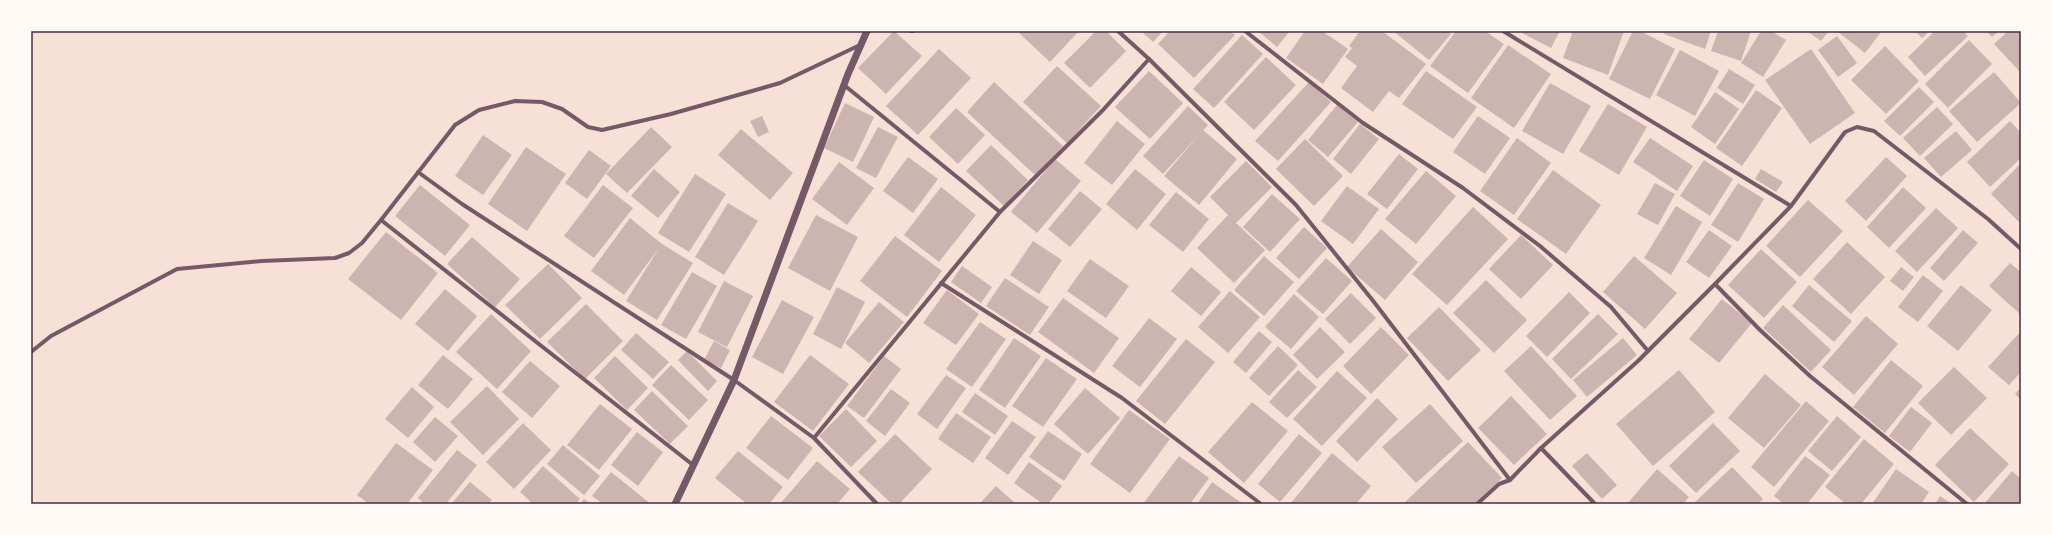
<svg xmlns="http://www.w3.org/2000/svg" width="2052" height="535" viewBox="0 0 2052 535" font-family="Raleway,sans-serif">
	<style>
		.building { fill: #ccb4b1 }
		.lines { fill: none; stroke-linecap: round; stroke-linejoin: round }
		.minor { stroke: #755966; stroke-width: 4 }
		.tertiary { stroke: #755966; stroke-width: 7 }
		.neatline { fill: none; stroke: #4a2c40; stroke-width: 1.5 }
	</style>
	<rect width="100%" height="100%" fill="#f7e1d7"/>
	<!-- building -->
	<g class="building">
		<path d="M894 31 922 56 886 94 858 68Z"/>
		<path d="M1021 31H1079L1050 62 1019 33Z"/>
		<path d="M1096 31H1106L1126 51 1090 88 1064 63Z"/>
		<path d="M1141 31H1163L1153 42Z"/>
		<path d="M1170 31H1230L1235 35 1194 78 1158 44Z"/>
		<path d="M1258 31H1290L1277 47Z"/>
		<path d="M1305 31H1322L1348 49 1323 84 1286 58Z"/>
		<path d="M1360 31H1382L1426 64 1399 98 1389 91 1373 112 1341 88 1357 66 1345 57 1352 48 1349 46Z"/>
		<path d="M1393 31H1447L1451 34 1429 60Z"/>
		<path d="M1456 31H1485L1504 44 1468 93 1430 66Z"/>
		<path d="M1518 31H1560L1551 48Z"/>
		<path d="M1573 31H1624L1608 75 1563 58Z"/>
		<path d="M1633 31H1640L1675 49 1650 99 1609 79Z"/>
		<path d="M1665 31H1711L1705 49 1664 34Z"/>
		<path d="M1718 31H1751L1741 61 1711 51Z"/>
		<path d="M1761 31H1771L1786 40 1763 77 1741 63Z"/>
		<path d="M1807 31H1829L1821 41Z"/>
		<path d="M1837 31H1882L1865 53Z"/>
		<path d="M1915 31H1930L1922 38Z"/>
		<path d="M1935 31H1963L1968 36 1925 76 1908 57Z"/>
		<path d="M1986 31H1999L1992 37Z"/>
		<path d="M2008 31H2021V73L1994 44Z"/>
		<path d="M1242 35 1263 54 1214 108 1193 89Z"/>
		<path d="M1837 36 1857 63 1838 77 1818 50Z"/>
		<path d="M1969 40 1992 64 1948 108 1925 84Z"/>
		<path d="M1508 45 1551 74 1514 128 1471 98Z"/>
		<path d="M1885 46 1919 81 1886 114 1851 80Z"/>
		<path d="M939 49 971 78 918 135 886 106Z"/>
		<path d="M1811 49 1855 113 1810 144 1765 80Z"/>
		<path d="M1680 50 1719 71 1695 116 1656 95Z"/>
		<path d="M1266 57 1296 85 1254 130 1224 102Z"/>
		<path d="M1057 66 1101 106 1067 143 1023 102Z"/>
		<path d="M1729 69 1755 85 1743 104 1717 88Z"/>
		<path d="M1149 71 1183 103 1150 139 1115 107Z"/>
		<path d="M1426 71 1477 107 1453 139 1402 104Z"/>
		<path d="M1994 72 2021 103 1977 142 1949 111Z"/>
		<path d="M994 82 1063 146 1035 175 967 112Z"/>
		<path d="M1309 82 1331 102 1278 161 1255 141Z"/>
		<path d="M1550 83 1591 106 1563 154 1522 131Z"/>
		<path d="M1919 87 1934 102 1900 136 1884 121Z"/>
		<path d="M1756 90 1782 108 1742 166 1716 148Z"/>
		<path d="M1715 92 1739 109 1715 144 1691 127Z"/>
		<path d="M845 103 874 117 853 162 824 148Z"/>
		<path d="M1608 104 1647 127 1619 175 1579 151Z"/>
		<path d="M1337 105 1358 122 1328 157 1308 140Z"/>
		<path d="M1188 106 1208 125 1163 174 1143 156Z"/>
		<path d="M1937 107 1953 124 1920 156 1903 138Z"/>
		<path d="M956 108 985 135 958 164 929 137Z"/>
		<path d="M762 116 769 132 758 137 750 121Z"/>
		<path d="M1478 116 1510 138 1485 174 1453 152Z"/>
		<path d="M1117 121 1145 144 1112 185 1084 163Z"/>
		<path d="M2010 121 2021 133V158L1990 187 1967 162Z"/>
		<path d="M1360 124 1379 139 1351 174 1333 159Z"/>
		<path d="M651 127 672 147 627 193 606 174Z"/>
		<path d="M878 127 898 137 876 178 856 168Z"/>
		<path d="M741 129 793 173 770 200 718 155Z"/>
		<path d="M1203 130 1237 159 1199 205 1164 176Z"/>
		<path d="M1956 131 1972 150 1941 177 1924 158Z"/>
		<path d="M483 135 512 155 483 195 455 176Z"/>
		<path d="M1517 138 1551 163 1514 215 1480 191Z"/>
		<path d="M1650 138 1693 166 1677 191 1633 162Z"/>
		<path d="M1305 139 1343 176 1314 206 1276 169Z"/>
		<path d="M991 145 1028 180 1004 206 966 171Z"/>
		<path d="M526 147 566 174 527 231 488 204Z"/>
		<path d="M589 150 611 166 587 199 565 183Z"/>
		<path d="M1399 154 1418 169 1387 209 1367 194Z"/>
		<path d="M908 157 938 179 913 213 883 191Z"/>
		<path d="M1886 157 1907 176 1866 221 1845 201Z"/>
		<path d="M1055 159 1081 181 1037 233 1011 212Z"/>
		<path d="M1704 160 1733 179 1710 216 1680 196Z"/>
		<path d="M1246 161 1272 187 1236 223 1265 250 1234 283 1197 248 1228 215 1210 197Z"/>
		<path d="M839 162 874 188 847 225 812 199Z"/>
		<path d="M2021 163V224L1991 194Z"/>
		<path d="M654 169 680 192 658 218 631 196Z"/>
		<path d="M1135 169 1166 194 1137 230 1106 204Z"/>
		<path d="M1761 169 1783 182 1776 192 1755 179Z"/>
		<path d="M1553 170 1601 205 1566 254 1517 219Z"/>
		<path d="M1426 171 1456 196 1416 244 1385 219Z"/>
		<path d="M695 174 726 194 689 252 658 233Z"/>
		<path d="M1655 183 1675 194 1658 225 1637 214Z"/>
		<path d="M1738 183 1764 199 1738 242 1711 225Z"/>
		<path d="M420 185 470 225 445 256 395 216Z"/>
		<path d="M603 185 633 208 594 258 564 236Z"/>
		<path d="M1347 186 1379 209 1353 244 1321 221Z"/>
		<path d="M941 187 976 215 939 262 904 235Z"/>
		<path d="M1903 187 1926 208 1889 248 1867 227Z"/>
		<path d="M1080 191 1102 209 1070 247 1048 229Z"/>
		<path d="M1176 192 1209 219 1183 252 1149 225Z"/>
		<path d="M1272 194 1300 219 1270 252 1243 227Z"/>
		<path d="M1808 200 1843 231 1800 277 1766 246Z"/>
		<path d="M728 203 758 221 724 275 695 257Z"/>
		<path d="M1676 206 1702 222 1671 275 1644 258Z"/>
		<path d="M1473 207 1508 239 1447 305 1412 274Z"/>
		<path d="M1936 208 1958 228 1917 272 1895 251Z"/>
		<path d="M816 215 858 237 830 291 788 268Z"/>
		<path d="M630 218 662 244 693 263 657 320 626 301 659 248 624 295 591 271Z"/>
		<path d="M1304 227 1327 248 1299 279 1276 258Z"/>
		<path d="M1381 229 1418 262 1385 300 1347 267Z"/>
		<path d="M1709 230 1732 246 1709 278 1686 262Z"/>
		<path d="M1963 230 1978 243 1944 281 1930 268Z"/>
		<path d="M386 232 438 273 401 320 348 279Z"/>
		<path d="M1521 235 1553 265 1521 299 1489 269Z"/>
		<path d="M895 236 942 271 907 317 860 281Z"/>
		<path d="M472 237 520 279 495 307 447 264Z"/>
		<path d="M1033 241 1062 260 1039 294 1010 275Z"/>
		<path d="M1847 242 1885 277 1851 314 1813 279Z"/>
		<path d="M1761 249 1797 282 1764 318 1728 285Z"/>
		<path d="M1264 256 1294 282 1264 316 1234 290Z"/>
		<path d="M1634 256 1677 293 1645 329 1603 292Z"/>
		<path d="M1326 258 1352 281 1323 314 1296 291Z"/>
		<path d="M1090 259 1129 286 1106 318 1067 291Z"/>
		<path d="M2010 263 2021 272V315L1989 286Z"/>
		<path d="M548 264 582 298 540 339 505 305Z"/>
		<path d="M962 266 992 287 981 303 951 282Z"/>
		<path d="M1191 267 1221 292 1201 316 1171 291Z"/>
		<path d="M1901 267 1914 277 1903 291 1890 281Z"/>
		<path d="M692 272 717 286 686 339 661 325Z"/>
		<path d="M1923 275 1943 291 1918 322 1898 307Z"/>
		<path d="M1005 278 1049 307 1030 335 986 306Z"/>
		<path d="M1486 280 1527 320 1494 353 1453 313Z"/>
		<path d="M724 281 753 296 727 347 698 332Z"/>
		<path d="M1809 285 1852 321 1834 342 1792 306Z"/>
		<path d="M1961 285 1992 310 1958 351 1927 326Z"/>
		<path d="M837 287 865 302 841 349 813 334Z"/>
		<path d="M445 289 477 316 448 351 415 324Z"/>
		<path d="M947 290 979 314 956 345 923 323Z"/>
		<path d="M1230 291 1260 317 1228 353 1198 327Z"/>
		<path d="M1569 292 1590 313 1547 357 1526 336Z"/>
		<path d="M1351 293 1376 318 1350 344 1325 319Z"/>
		<path d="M1294 294 1319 317 1291 349 1265 327Z"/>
		<path d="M1063 298 1119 338 1094 373 1038 332Z"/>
		<path d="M1722 299 1752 323 1719 363 1689 339Z"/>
		<path d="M782 300 814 317 783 374 752 357Z"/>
		<path d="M879 302 904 322 869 363 845 343Z"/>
		<path d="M586 304 623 341 585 379 547 342Z"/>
		<path d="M1783 305 1831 350 1811 372 1763 328Z"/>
		<path d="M1439 307 1481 350 1448 381 1407 338Z"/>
		<path d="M491 314 531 351 497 389 456 352Z"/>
		<path d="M1598 314 1618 334 1571 379 1552 359Z"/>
		<path d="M1866 316 1898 344 1854 395 1822 367Z"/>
		<path d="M1149 318 1177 339 1140 387 1112 366Z"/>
		<path d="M980 322 1006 339 972 387 946 369Z"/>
		<path d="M1320 327 1345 352 1317 379 1293 355Z"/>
		<path d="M1381 327 1409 355 1371 394 1343 366Z"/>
		<path d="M1259 331 1272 342 1246 373 1233 362Z"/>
		<path d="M2021 331V372L2009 385 1988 367Z"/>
		<path d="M636 333 669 362 653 379 621 350Z"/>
		<path d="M1014 338 1041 356 1005 408 979 390Z"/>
		<path d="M1623 338 1637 355 1587 397 1573 380Z"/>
		<path d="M1186 339 1215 362 1165 424 1136 401Z"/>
		<path d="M714 341 730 350 721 368 704 360Z"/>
		<path d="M1278 346 1298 365 1269 396 1249 378Z"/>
		<path d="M1531 346 1577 396 1550 420 1504 371Z"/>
		<path d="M687 351 717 381 708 391 678 360Z"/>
		<path d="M443 355 473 379 448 409 418 385Z"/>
		<path d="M810 355 849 384 813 431 774 402Z"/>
		<path d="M615 356 648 388 627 410 594 378Z"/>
		<path d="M884 356 901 369 864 418 847 406Z"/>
		<path d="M1046 358 1077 379 1043 427 1012 406Z"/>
		<path d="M1891 360 1923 386 1885 433 1853 407Z"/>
		<path d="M530 361 560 386 532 418 502 392Z"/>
		<path d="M671 365 708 400 689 420 652 385Z"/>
		<path d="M1954 367 1987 398 1951 435 1918 403Z"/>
		<path d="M1298 370 1317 387 1287 418 1269 402Z"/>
		<path d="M1679 370 1715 412 1653 466 1616 424Z"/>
		<path d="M1337 371 1367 398 1322 446 1293 419Z"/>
		<path d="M1765 374 1801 405 1764 448 1728 418Z"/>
		<path d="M946 375 966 388 937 429 917 414Z"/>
		<path d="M487 386 519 419 483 455 450 422Z"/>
		<path d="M412 387 434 407 408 438 385 419Z"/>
		<path d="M2021 387V400L2015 394Z"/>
		<path d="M1085 388 1120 418 1088 454 1054 424Z"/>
		<path d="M891 389 910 403 885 436 866 421Z"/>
		<path d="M652 391 688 426 670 444 634 410Z"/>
		<path d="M975 393 1008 416 995 435 962 412Z"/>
		<path d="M1511 396 1547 434 1514 465 1478 428Z"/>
		<path d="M1377 398 1398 419 1357 462 1336 441Z"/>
		<path d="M1806 401 1829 421 1774 487 1751 467Z"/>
		<path d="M1252 402 1288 431 1244 483 1208 452Z"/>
		<path d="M600 404 632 429 599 470 567 445Z"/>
		<path d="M1430 404 1463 441 1416 483 1382 447Z"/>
		<path d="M1911 407 1932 423 1910 452 1889 436Z"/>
		<path d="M846 409 877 441 851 467 819 436Z"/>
		<path d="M1129 410 1170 439 1130 493 1090 464Z"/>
		<path d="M956 413 991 437 973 463 938 439Z"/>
		<path d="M771 416 813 448 788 480 746 448Z"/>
		<path d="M1837 416 1861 437 1832 471 1808 451Z"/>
		<path d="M435 417 458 436 435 462 413 442Z"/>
		<path d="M1012 421 1036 437 1008 475 985 458Z"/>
		<path d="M523 423 551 450 514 489 486 462Z"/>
		<path d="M1713 423 1740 451 1696 493 1669 466Z"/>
		<path d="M1970 428 2009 464 1974 502 1935 465Z"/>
		<path d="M1048 431 1082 454 1064 481 1029 457Z"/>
		<path d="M637 432 663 452 638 486 611 465Z"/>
		<path d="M895 434 932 469 899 504H892L858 472Z"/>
		<path d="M1299 434 1322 453 1280 502 1258 484Z"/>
		<path d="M1864 439 1894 464 1861 504H1846L1825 487Z"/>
		<path d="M1468 442 1502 478 1474 504H1403Z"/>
		<path d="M396 443 433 470 407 504H369L357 495Z"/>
		<path d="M563 445 600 476 584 495 547 464Z"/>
		<path d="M457 450 477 465 446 504H425L418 498Z"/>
		<path d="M738 451 783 487 769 504H747L715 478Z"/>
		<path d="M1332 453 1371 486 1356 504H1290Z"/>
		<path d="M1587 453 1617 485 1602 499 1572 466Z"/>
		<path d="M1179 456 1209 478 1190 504H1143Z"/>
		<path d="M1805 456 1830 475 1807 504H1784L1774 496Z"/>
		<path d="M817 461 850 489 837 504H780Z"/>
		<path d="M1029 462 1062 486 1048 504H1043L1014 483Z"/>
		<path d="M543 466 580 499 576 504H533L520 492Z"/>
		<path d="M1732 467 1763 499 1758 504H1693Z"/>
		<path d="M1657 469 1689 497 1683 504H1627Z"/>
		<path d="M1896 469 1929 492 1921 504H1872Z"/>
		<path d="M2012 471 2021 479V504H1984Z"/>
		<path d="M611 472 651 504H603L592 496Z"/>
		<path d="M470 482 492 500 488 504H451Z"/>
		<path d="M1212 482 1243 504H1197Z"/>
		<path d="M996 486 1016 504H982L981 502Z"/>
		<path d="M1940 496 1952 504H1935Z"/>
		<path d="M584 499 591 504H580Z"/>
	</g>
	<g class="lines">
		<!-- minor -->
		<g class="minor">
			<path d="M911 31H913"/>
			<path d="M1118 31 1149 59 1296 205 1374 302 1510 480"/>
			<path d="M1245 31 1363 123 1463 188 1540 246 1611 307 1648 351"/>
			<path d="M1503 31 1791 206"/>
			<path d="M844 85 1000 212"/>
			<path d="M418 172 462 204 734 380 814 438 877 504"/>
			<path d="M381 220 693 465"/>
			<path d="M941 283 1122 398 1261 504"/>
			<path d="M1715 284 1760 330 1810 376 1967 504"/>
			<path d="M31 352 51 336 177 269 262 261 335 258 349 253 362 243 381 220 455 125 479 110 515 101 542 102 562 109 588 127 602 130 671 114 780 83 860 45"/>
			<path d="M814 438 1000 212 1103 110 1149 59"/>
			<path d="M1541 448 1595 504"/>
			<path d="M1477 504 1499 484 1510 480 1541 448 1638 361 1715 284 1791 206 1845 132 1857 127 1874 131 1988 219 2021 249"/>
		</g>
		<!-- tertiary -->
		<path class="tertiary" d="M675 504 734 380 848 74 867 31"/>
	</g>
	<!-- border -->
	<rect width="2052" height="535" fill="none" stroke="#fffaf5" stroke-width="64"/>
	<rect x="32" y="32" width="1988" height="471" class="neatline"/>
</svg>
